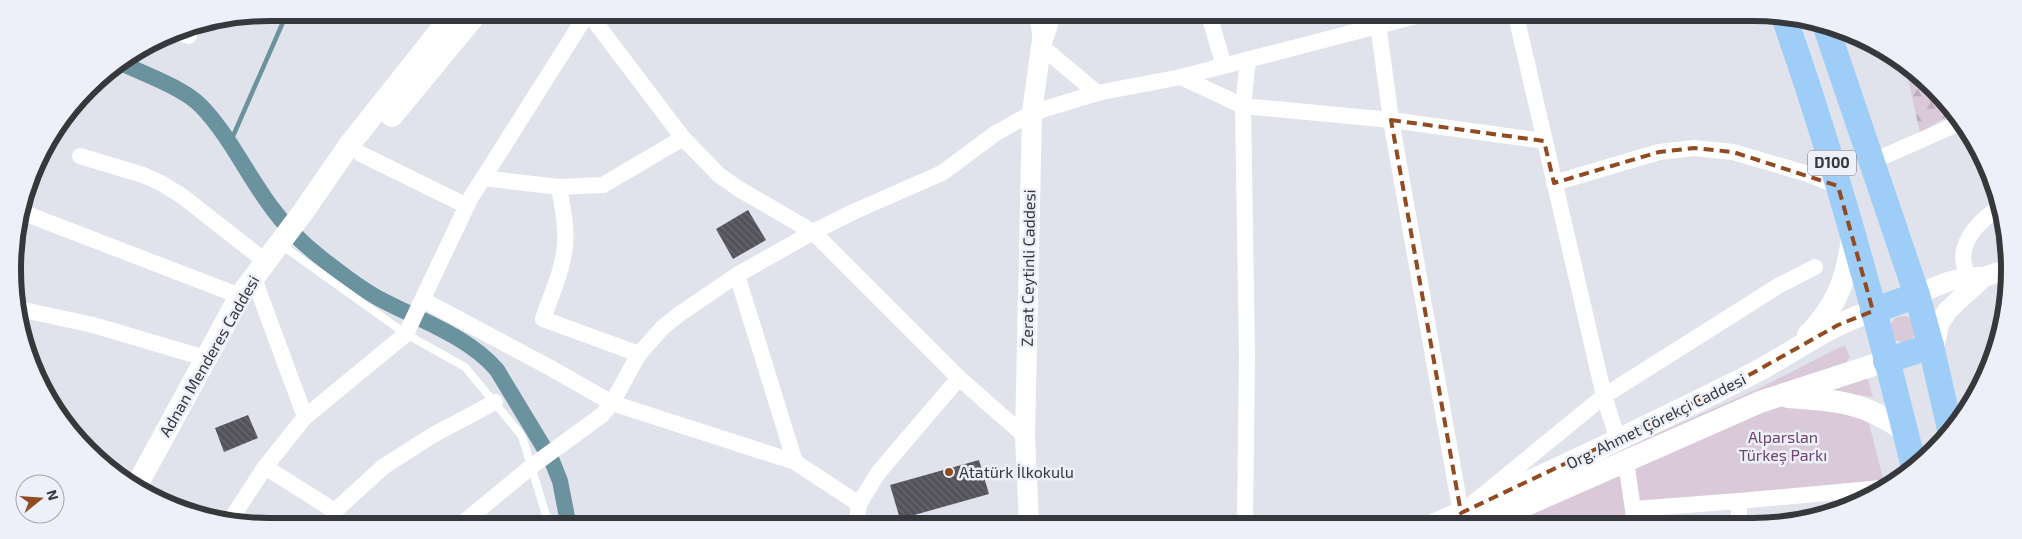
<svg xmlns="http://www.w3.org/2000/svg" width="2022" height="539" viewBox="0 0 2022 539" font-family="'Exo 2',sans-serif">
	<style>
		.green { fill: #dac9d9 }
		.forest { fill: url(#forest-firs) }
		.lines { fill: none; stroke-linecap: round; stroke-linejoin: round }
		.stream { stroke: #6a929f; stroke-width: 4.5 }
		.canal { stroke: #6a929f; stroke-width: 16 }
		.building { fill: url(#building-back-hatch) }
		.service { stroke: #fff; stroke-width: 8 }
		.minor { stroke: #fff; stroke-width: 16 }
		.tertiary { stroke: #fff; stroke-width: 20 }
		.secondary { stroke: #fff; stroke-width: 22 }
		.trunk { stroke: #9ecef8; stroke-width: 26 }
		.marked { fill: none; stroke: #904b22; stroke-width: 4; stroke-dasharray: 10 6; stroke-linejoin: round }
		.poi-dot { fill: #904b22; stroke: #edf0f9; stroke-width: 2 }
		.labels { text-anchor: middle; stroke-width: 5; stroke-linejoin: round; paint-order: stroke }
		.shield { fill: #edf0f9; stroke: #6e6f75; stroke-width: 1 }
		.shield-label { font-size: 15px; font-weight: bold; fill: #37383c }
		.street-label { font-size: 16px; fill: #37383c; stroke: #edf0f9 }
		.park-label { font-size: 16px; fill: #6f476e; stroke: #edf0f9 }
		.poi-label { font-size: 16px; fill: #37383c; stroke: #edf0f9; text-anchor: start }
		.rim { fill: none; stroke: #37383c; stroke-width: 6 }
	</style>
	<defs>
		<pattern id="forest-firs" width="22" height="20" patternUnits="userSpaceOnUse" patternTransform="scale(1.25)"><rect width="22" height="20" fill="#dac9d9"/><path d="M5 1l3.5 6h-7zM16 11l3.5 6h-7z" fill="#bcadbb"/></pattern>
		<pattern id="building-back-hatch" width="6" height="6" patternUnits="userSpaceOnUse" patternTransform="scale(1.25)"><rect width="6" height="6" fill="#54525a"/><path d="M-1 5l2 2M0 0l6 6M5-1l2 2" fill="none" stroke="#6a696f"/></pattern>
	</defs>
	<rect width="100%" height="100%" fill="#e0e3ec"/>
	<!-- green -->
	<g class="green">
		<circle cx="1903" cy="329" r="13"/>
		<path d="M1845 346 1850 357 1846 363 1453 524 1760 388 1840 347Z"/>
		<path d="M1867 377 1873 397 1824 391Z"/>
		<path d="M1760 402 1865 408 1885 486 1634 509 1635 524H1485Z"/>
	</g>
	<!-- forest -->
	<path class="forest" d="M1905 65 1953 113 1920 133Z"/>
	<g class="lines">
		<!-- stream -->
		<path class="stream" d="M230 143 287 13"/>
		<!-- canal -->
		<path class="canal" d="M121 63C144 74 184 88 201 106 230 136 247 175 272 208 285 226 302 243 320 257 338 271 358 287 378 298 417 319 468 336 497 370L552 461 560 481 568 522"/>
	</g>
	<!-- building -->
	<g class="building">
		<path d="M748 210 766 240 733 259 716 229Z"/>
		<path d="M248 415 258 438 224 452 215 428Z"/>
		<path d="M979 460 989 494 900 519 890 485Z"/>
	</g>
	<g class="lines">
		<!-- service -->
		<path class="service" d="M280 244 406 334 465 367 522 436 548 522"/>
		<!-- minor -->
		<g class="minor">
			<path d="M589 14 683 138 719 175 739 189 813 232 959 378 1025 436"/>
			<path d="M1038 15 1041 46 1097 93"/>
			<path d="M1209 15 1224 66"/>
			<path d="M1377 16 1391 120 1461 513 1604 396 1778 286 1815 267"/>
			<path d="M1516 16 1604 396 1618 440"/>
			<path d="M175 31 189 36"/>
			<path d="M1181 77 1243 106 1391 120 1544 141"/>
			<path d="M361 154 467 206"/>
			<path d="M80 156 143 175 161 183 182 196 265 261"/>
			<path d="M1871 162 1962 122"/>
			<path d="M483 178 559 187 603 185 683 138"/>
			<path d="M1554 183 1659 152 1694 148 1733 152 1805 173 1838 186"/>
			<path d="M559 187C562 206 567 225 565 245 563 270 551 295 543 319L639 354"/>
			<path d="M24 213 240 296"/>
			<path d="M737 275 795 462"/>
			<path d="M253 276 305 417"/>
			<path d="M1968 277C1966 271 1963 263 1963 257 1964 235 1983 219 1999 207"/>
			<path d="M423 300 549 367 612 403 795 462 859 504"/>
			<path d="M19 309 93 325 205 358"/>
			<path d="M1626 461 1635 524"/>
			<path d="M265 467 335 511"/>
			<path d="M1739 501V524"/>
			<path d="M1634 509 1739 501 1882 488"/>
			<path d="M229 522 265 467 305 417 406 334 470 199 587 14"/>
			<path d="M331 522 335 511 383 467 433 435 495 402"/>
			<path d="M464 522 532 466 602 415 612 403 639 354 663 327 681 313 737 275 813 232 853 212 942 173 996 133 1032 113 1097 93 1181 77 1416 16"/>
			<path d="M857 523 859 504 878 473 959 378"/>
			<path d="M1245 523 1247 355 1243 106 1248 60"/>
		</g>
		<!-- tertiary -->
		<g class="tertiary">
			<path d="M1917 295C1942 283 1956 277 1984 277"/>
			<path d="M1931 346 1935 344 1939 324 1948 310 1984 277 2005 270"/>
			<path d="M1029 523 1025 436 1032 113 1041 46 1051 15"/>
		</g>
		<!-- secondary -->
		<g class="secondary">
			<path d="M392 116 477 13"/>
			<path d="M1808 335C1837 306 1847 278 1852 238"/>
			<path d="M1788 397C1836 400 1865 402 1905 431"/>
			<path d="M136 487 240 296 303 212 350 144 454 13"/>
			<path d="M1435 524C1540 478 1644 428 1746 377 1789 356 1827 325 1873 311"/>
			<path d="M1483 524 1760 402 1886 361"/>
		</g>
		<!-- trunk -->
		<g class="trunk">
			<path d="M1784 17C1836 164 1877 317 1914 467"/>
			<path d="M1826 27 1917 295 1931 346 1950 429"/>
			<path d="M1873 311 1917 295"/>
			<path d="M1886 361 1931 346"/>
		</g>
	</g>
	<!-- marked area -->
	<path class="marked" d="M1391 120 1544 141 1554 183 1659 152 1694 148 1733 152 1838 186 1873 311 1838 325 1735 383 1461 513Z"/>
	<!-- markers -->
	<circle class="poi-dot" cx="949" cy="472" r="5"/>
	<g class="labels">
		<!-- shield labels -->
		<rect class="shield" x="1808" y="150.5" width="48" height="25" rx="4"/>
		<g class="shield-label">
			<text x="1832" y="168">D100</text>
		</g>
		<!-- street labels -->
		<g class="street-label">
			<text transform="translate(1028 268) rotate(-89)" y="6">Zerat Ceytinli Caddesi</text>
			<text transform="translate(209 356) rotate(-60)" y="6">Adnan Menderes Caddesi</text>
			<text transform="translate(1656 421) rotate(-26)" y="6">Org. Ahmet Çörekçi Caddesi</text>
		</g>
		<!-- park labels -->
		<g class="park-label">
			<text x="1783" y="443">Alparslan<tspan x="1783" dy="18">Türkeş Parkı</tspan></text>
		</g>
		<!-- poi labels -->
		<g class="poi-label">
			<text x="959" y="478">Atatürk İlkokulu</text>
		</g>
	</g>
	<!-- crop -->
	<path d="M0 0H2022V539H0ZM269 21H1753A248 248 0 0 1 2001 269V270A248 248 0 0 1 1753 518H269A248 248 0 0 1 21 270V269A248 248 0 0 1 269 21Z" fill="#edf0f9" fill-rule="evenodd"/>
	<path class="rim" d="M269 21H1753A248 248 0 0 1 2001 269V270A248 248 0 0 1 1753 518H269A248 248 0 0 1 21 270V269A248 248 0 0 1 269 21Z"/>
	<!-- north arrow -->
	<g transform="translate(40 499) rotate(73)"><circle r="24" fill="#edf0f9" stroke="#a4a6ad"/>
	<path d="M0-4L9 19L0 12L-9 19Z" fill="#904b22"/>
	<text y="-8" font-size="14" font-weight="bold" text-anchor="middle" fill="#37383c">N</text>
	</g>
</svg>
